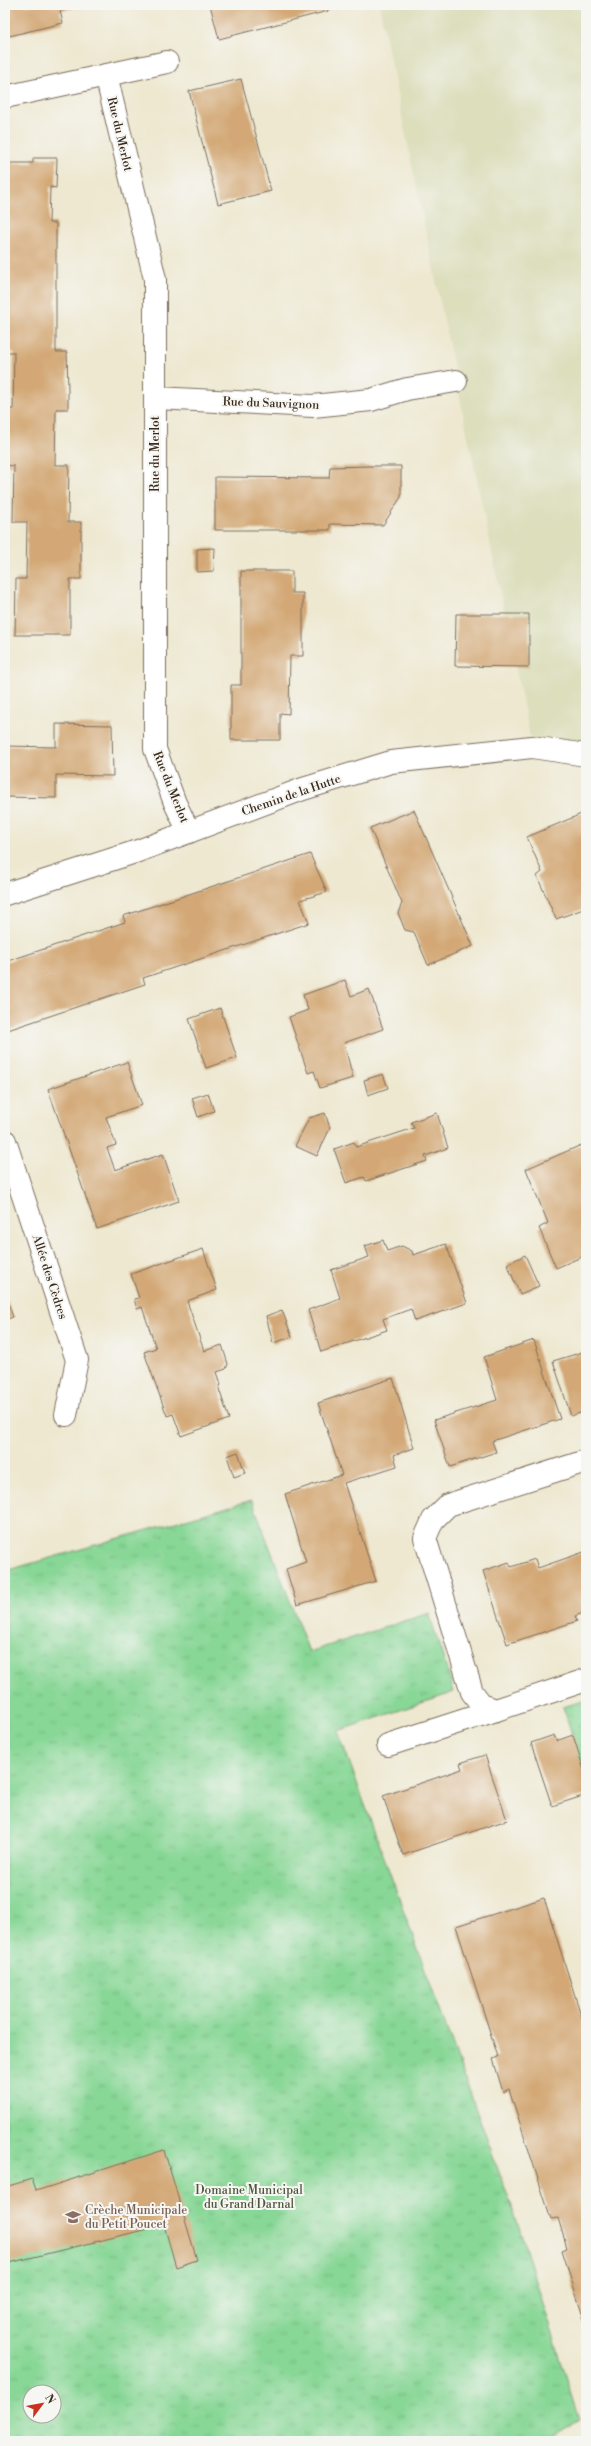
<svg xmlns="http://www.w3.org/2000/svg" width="591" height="2446" viewBox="0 0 591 2446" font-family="'Libre Bodoni',serif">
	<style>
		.built { fill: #dcdebc }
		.grass { fill: url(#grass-tufts); stroke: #62805a; fill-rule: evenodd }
		.building { fill: #d3a876 }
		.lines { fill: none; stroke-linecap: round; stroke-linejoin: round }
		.street-casing { stroke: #7a6c5c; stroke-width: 24 }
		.street { stroke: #fff; stroke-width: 22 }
		.labels { text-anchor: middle; stroke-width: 4; stroke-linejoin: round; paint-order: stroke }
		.street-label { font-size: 12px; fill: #3b2a1e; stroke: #f6f6f2 }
		.park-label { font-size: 12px; fill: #4e553c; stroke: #f6f6f2 }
		.education-label { font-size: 12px; fill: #785e54; stroke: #f6f6f2; text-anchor: start }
	</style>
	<defs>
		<pattern id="grass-tufts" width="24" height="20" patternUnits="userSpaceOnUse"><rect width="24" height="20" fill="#88d796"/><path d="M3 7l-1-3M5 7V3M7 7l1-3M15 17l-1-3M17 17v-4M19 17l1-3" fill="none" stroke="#76b981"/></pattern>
	</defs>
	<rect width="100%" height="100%" fill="#f6f6f2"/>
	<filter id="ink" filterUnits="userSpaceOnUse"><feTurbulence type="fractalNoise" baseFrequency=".025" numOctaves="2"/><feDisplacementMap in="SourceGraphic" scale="8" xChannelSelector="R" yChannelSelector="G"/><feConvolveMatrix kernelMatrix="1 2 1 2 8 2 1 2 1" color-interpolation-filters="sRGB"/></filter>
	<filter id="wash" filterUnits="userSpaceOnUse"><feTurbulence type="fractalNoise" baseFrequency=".012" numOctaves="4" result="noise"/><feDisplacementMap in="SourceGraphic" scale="16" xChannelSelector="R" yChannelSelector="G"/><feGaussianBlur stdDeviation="0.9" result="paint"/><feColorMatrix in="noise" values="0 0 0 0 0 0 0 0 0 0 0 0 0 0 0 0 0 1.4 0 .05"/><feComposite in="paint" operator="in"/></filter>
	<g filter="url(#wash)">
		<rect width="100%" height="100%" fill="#eee8d0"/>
		<!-- built -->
		<path class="built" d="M379 5H586V755L532 747Z"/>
		<!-- grass -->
		<g class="grass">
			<path d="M252 1500 309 1652 429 1613 454 1692 338 1731 518 2224 580 2420 545 2441H5V1571ZM30 2392H54V2416H30Z"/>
			<path d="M586 1700V1776L563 1707Z"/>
		</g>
		<g id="blocks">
			<!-- building -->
			<g class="building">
				<path d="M5 5H83L84 6 60 11 63 23 5 37Z"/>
				<path d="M210 5H327L328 11 219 39Z"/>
				<path d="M241 79 271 191 218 204 189 91Z"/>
				<path d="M33 158H57L56 188 50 187 49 223H56V352H67L68 390V409H56L55 465H69L68 522H81V579H70V635H15L16 579H26L27 522H13L14 466 5 465V410L13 409 14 352H5V163H33Z"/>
				<path d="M370 466H401V497L383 525 330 524V530H215V477L329 478 330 467Z"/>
				<path d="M215 548 214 571 197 572V549Z"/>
				<path d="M241 571H292V593H303V656H290L289 714 280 713V740H231V685H241Z"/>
				<path d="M456 614H529V667L455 666Z"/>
				<path d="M56 724 112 725 113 776 56 775V798L5 797V746L56 747Z"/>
				<path d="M414 810 473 946 428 965 414 932 405 930 398 913 402 903 370 828Z"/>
				<path d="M586 812V852L584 853 586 857V908L556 919 537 876 542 872 527 837Z"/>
				<path d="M310 854 327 892 300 900 309 923 143 978 145 984 5 1031V962L125 922 123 916Z"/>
				<path d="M345 980 351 996 369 989 383 1029 344 1043 353 1078 320 1088 314 1071 308 1073 289 1017 308 1010 303 995Z"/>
				<path d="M220 1008 237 1058 206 1068 189 1019Z"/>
				<path d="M127 1062 142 1105 106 1117 116 1145 107 1148 115 1170 163 1154 179 1201 97 1229 48 1089Z"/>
				<path d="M383 1074 388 1088 368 1095 364 1080Z"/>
				<path d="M208 1093 214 1111 198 1117 192 1098Z"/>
				<path d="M325 1113 330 1128 317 1156 295 1146 309 1118Z"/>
				<path d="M437 1113 448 1148 425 1156 427 1161 366 1181 364 1177 346 1183 334 1149 354 1142 356 1147 414 1128 411 1122Z"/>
				<path d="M586 1143V1255L556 1268 539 1228 548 1223 526 1169Z"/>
				<path d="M383 1240 387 1251 402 1246 412 1251 413 1255 446 1244 467 1303 415 1321 411 1309 383 1319 387 1330 321 1352 308 1310 340 1298 331 1270 369 1257 365 1246Z"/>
				<path d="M203 1249 217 1290 187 1301 204 1351 222 1345 228 1364 226 1369 217 1372 221 1384 219 1389 229 1419 181 1436 173 1414 167 1416 144 1352 156 1348 142 1307 137 1309 134 1299 139 1298 131 1274Z"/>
				<path d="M525 1255 539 1286 520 1294 507 1264Z"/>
				<path d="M5 1294 13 1317 5 1320Z"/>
				<path d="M282 1310 292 1337 273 1343 266 1316Z"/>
				<path d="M534 1340 560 1419 492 1441 496 1452 450 1467 434 1420 497 1400 484 1357Z"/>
				<path d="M586 1351V1411L571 1416 553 1361Z"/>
				<path d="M393 1378 414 1448 394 1455 397 1466 344 1483 376 1581 297 1605 286 1569 306 1562 285 1494 342 1475 318 1403Z"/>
				<path d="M238 1452 245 1473 234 1477 227 1456Z"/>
				<path d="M584 1552 586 1559V1612L575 1616 577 1621 507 1644 483 1571 509 1562 511 1567 535 1559 538 1568Z"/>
				<path d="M554 1735 556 1741 573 1735 586 1776V1795L552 1806 531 1743Z"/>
				<path d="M485 1755 507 1820 403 1855 383 1796 462 1769 460 1763Z"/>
				<path d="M544 1898 586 2031V2326L562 2250 567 2248 558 2218 551 2219 509 2089 503 2092 493 2059 498 2057 456 1926Z"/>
				<path d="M164 2150 197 2260 176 2267 164 2225 5 2264V2187L32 2179 36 2191Z"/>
			</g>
		</g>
	</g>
	<g filter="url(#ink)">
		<use href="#blocks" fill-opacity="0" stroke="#7a6c5c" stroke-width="1"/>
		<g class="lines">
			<defs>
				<g id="street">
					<path d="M106 75 155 279V749L175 803 189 832"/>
					<path d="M5 97 167 62"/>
					<path d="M156 398 313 406 371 400 407 389 456 381"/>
					<path d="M5 894 138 851 303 789 391 762 532 747 586 755"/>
					<path d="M5 1141 77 1360 66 1415"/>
					<path d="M586 1461 448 1505 433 1520 425 1538 472 1692 482 1705 496 1710 586 1680"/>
					<path d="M388 1745 496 1710"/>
				</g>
			</defs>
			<!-- street casing -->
			<use href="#street" class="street-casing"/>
			<!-- street -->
			<use href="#street" class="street"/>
		</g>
	</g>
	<!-- icons -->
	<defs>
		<symbol id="school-bare" viewBox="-9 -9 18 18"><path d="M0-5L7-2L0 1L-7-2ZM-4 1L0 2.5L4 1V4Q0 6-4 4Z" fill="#8d6e63" stroke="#f6f6f2" stroke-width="2.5" paint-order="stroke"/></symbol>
	</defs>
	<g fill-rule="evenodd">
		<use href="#school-bare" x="62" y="2206" width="22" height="22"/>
	</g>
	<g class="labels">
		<!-- street labels -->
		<g class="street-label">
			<text transform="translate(120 134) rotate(77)" y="4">Rue du Merlot</text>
			<text transform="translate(271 403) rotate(2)" y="4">Rue du Sauvignon</text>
			<text transform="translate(155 454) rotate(-90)" y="4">Rue du Merlot</text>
			<text transform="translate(171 787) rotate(68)" y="4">Rue du Merlot</text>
			<text transform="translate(291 795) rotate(-19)" y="4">Chemin de la Hutte</text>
			<text transform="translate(50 1277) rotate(72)" y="4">Allée des Cèdres</text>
		</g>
		<!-- park labels -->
		<g class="park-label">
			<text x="249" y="2194">Domaine Municipal<tspan x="249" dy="14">du Grand Darnal</tspan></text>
		</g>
		<!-- education labels -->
		<g class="education-label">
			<text x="85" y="2214">Crèche Municipale<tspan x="85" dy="14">du Petit Poucet</tspan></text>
		</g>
	</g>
	<!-- margin -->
	<rect width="591" height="2446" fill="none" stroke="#f6f6f2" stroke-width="20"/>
	<!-- north arrow -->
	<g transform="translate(42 2404) rotate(58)"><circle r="19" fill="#f6f6f2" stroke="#aba49d"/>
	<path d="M0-3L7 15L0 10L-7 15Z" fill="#c8321e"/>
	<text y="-6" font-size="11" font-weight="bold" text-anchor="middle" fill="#3b2a1e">N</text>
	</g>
</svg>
